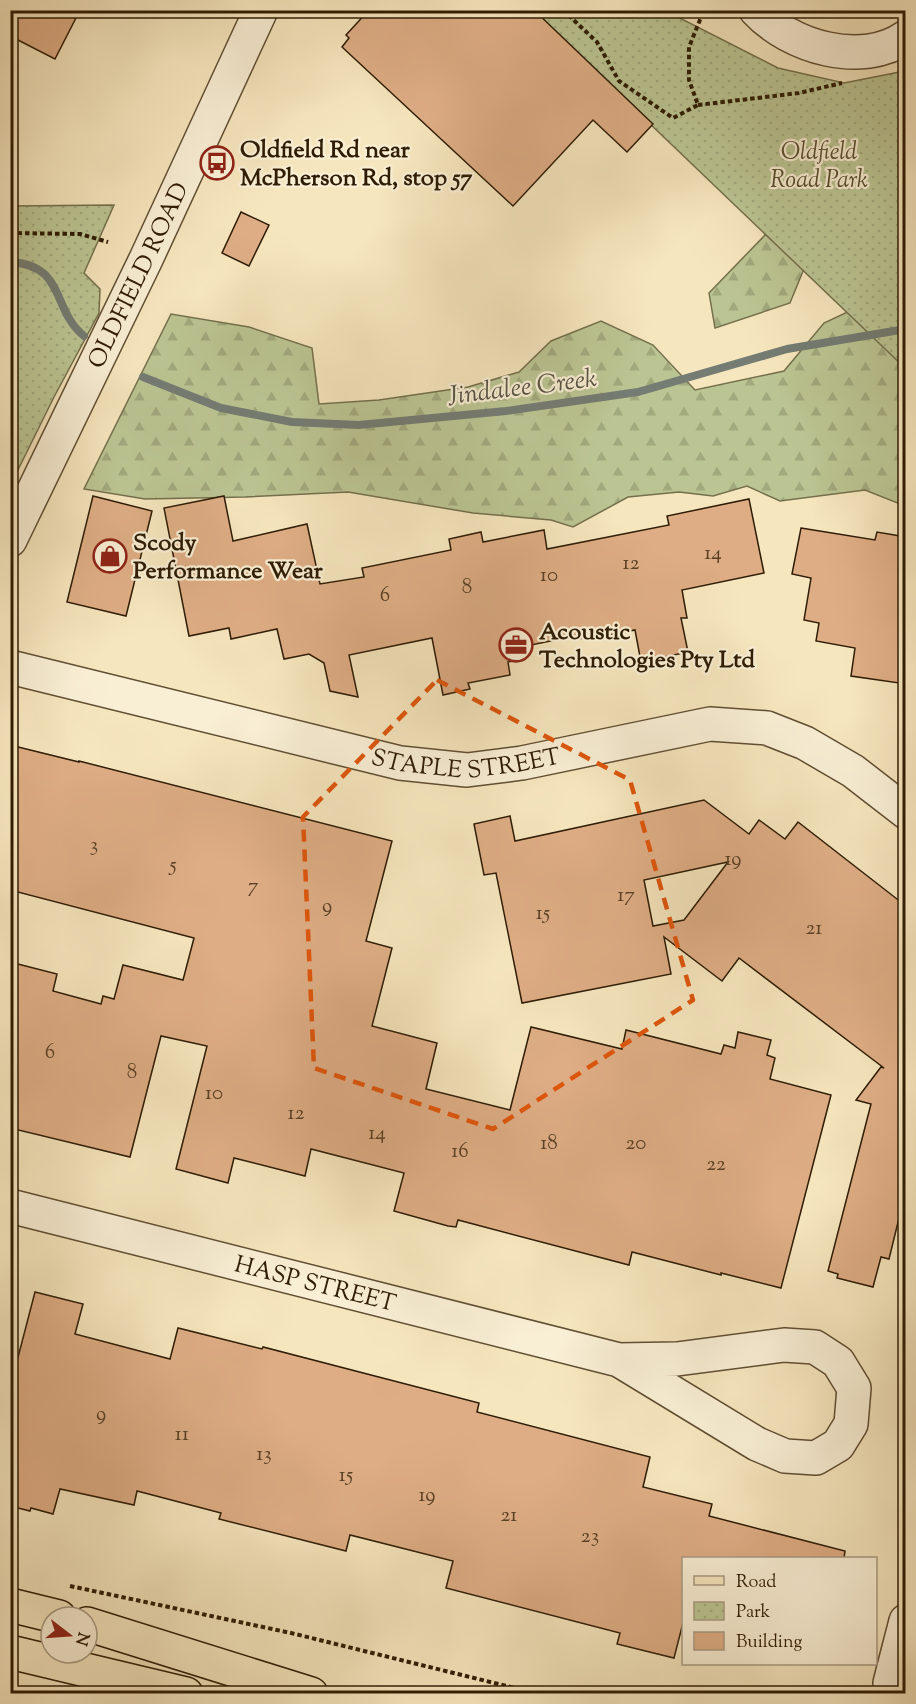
<svg xmlns="http://www.w3.org/2000/svg" width="916" height="1704" viewBox="0 0 916 1704" font-family="'Sorts Mill Goudy',serif">
	<style>
		.forest { fill: url(#forest-firs); stroke: #74704c; stroke-width: 1.5 }
		.park { fill: url(#park-dots); stroke: #74704c; stroke-width: 1.5 }
		.lines { fill: none; stroke-linecap: round; stroke-linejoin: round }
		.stream { stroke: #747c73; stroke-width: 8 }
		.building { fill: #dead85; stroke: #2e1c04; stroke-width: 1.5; fill-rule: evenodd }
		.minor-casing { stroke: #604e32; stroke-width: 36 }
		.major-casing { stroke: #2e1c04; stroke-width: 36 }
		.path { stroke: #2e1c04; stroke-width: 4; stroke-dasharray: 4.5 3; stroke-linecap: butt }
		.minor { stroke: #f9efd5; stroke-width: 33 }
		.major { stroke: #f6e6be; stroke-width: 33 }
		.marked { fill: none; stroke: #df560c; stroke-width: 4.5; stroke-dasharray: 12 8; stroke-linejoin: round }
		.labels { text-anchor: middle; stroke-width: 4.5; stroke-linejoin: round; paint-order: stroke }
		.number-label { font-size: 21px; fill: #5a4024 }
		.poi-label { font-size: 24px; font-weight: bold; fill: #2e1c04; stroke: #f9efd5; text-anchor: start }
		.park-label { font-size: 24px; font-style: italic; fill: #584f2f; stroke: #f9efd5 }
		.street-label { font-size: 24px; fill: #2e1c04; stroke: #f9efd5 }
		.water-label { font-size: 26px; font-style: italic; fill: #575445; stroke: #f9efd5 }
	</style>
	<defs>
		<pattern id="forest-firs" width="22" height="20" patternUnits="userSpaceOnUse" patternTransform="scale(1.5)"><rect width="22" height="20" fill="#bbc593"/><path d="M5 1l3.5 6h-7zM16 11l3.5 6h-7z" fill="#a1a97d"/></pattern>
		<pattern id="park-dots" width="8" height="8" patternUnits="userSpaceOnUse" patternTransform="scale(1.5)"><rect width="8" height="8" fill="#bbc593"/><path d="M2 2h.1M6 6h.1" fill="none" stroke="#a1a97d" stroke-width="1.8" stroke-linecap="round"/></pattern>
	</defs>
	<rect width="100%" height="100%" fill="#f6e6be"/>
	<filter id="stains"><feTurbulence type="fractalNoise" baseFrequency=".00333" numOctaves="4"/><feColorMatrix values="0 0 0 0 .2 0 0 0 0 .09 0 0 0 0 .02 0 0 0 .5 -.17"/></filter>
	<radialGradient id="worn" r=".72"><stop offset=".6" stop-color="#630" stop-opacity="0"/><stop offset="1" stop-color="#630" stop-opacity=".3"/></radialGradient>
	<!-- forest -->
	<g class="forest">
		<path d="M795 204 812 249 790 303 715 328 709 293Z"/>
		<path d="M905 285V506L865 490 780 501 747 486 713 496 679 492 628 497 573 527 551 520 473 513 348 492 245 497 145 499 84 489 171 314 249 327 312 348 319 404 379 400 468 387 519 372 551 341 601 321 653 345 695 390 784 371 824 323Z"/>
	</g>
	<!-- park -->
	<g class="park">
		<path d="M532 11H666L778 68 844 83 905 71V368Z"/>
		<path d="M114 205 84 273 100 289 99 313 54 397 11 484V206Z"/>
	</g>
	<g class="lines">
		<!-- stream -->
		<g class="stream">
			<path d="M10 262C66 265 51 309 84 336"/>
			<path d="M143 377 221 408 292 422 359 425 506 411 638 392 787 349 906 329"/>
		</g>
	</g>
	<!-- building -->
	<g class="building">
		<path d="M10 10H80L55 59 10 36Z"/>
		<path d="M369 10H534L653 124 627 152 593 120 513 206 342 47 349 38 346 35Z"/>
		<path d="M241 212 269 225 249 266 222 253Z"/>
		<path d="M93 496 152 511 126 616 67 602Z"/>
		<path d="M224 496 233 541 307 524 320 584 364 577 362 568 451 550 449 539 481 532 483 542 544 530 547 549 669 525 667 516 749 499 764 573 682 590 687 618H681L688 652 641 662 635 630 605 636 604 634 574 640 570 637 516 648 518 660 508 662 510 675 468 683 470 689 443 695 432 638 349 655 358 697 330 691 324 663 309 654 284 659 277 629 231 639 229 628 189 636 164 508Z"/>
		<path d="M801 528 875 540 877 532 906 537V684L851 676 855 648 816 641 819 623 804 620 811 578 792 574Z"/>
		<path d="M10 745 79 762V761L392 841 366 941 392 948 372 1026 437 1043 426 1089 510 1110 531 1027 622 1049 626 1030 721 1054 724 1045 735 1048 738 1032 771 1040 767 1055 775 1058 770 1079 831 1095 781 1288 721 1273V1275L632 1252 629 1265 458 1220 456 1227 448 1226 394 1211 404 1173 311 1149 305 1176 234 1158 228 1183 176 1169 207 1046 161 1036 130 1157 10 1128V962L57 974 53 991 101 1004 103 996 114 999 123 965 183 980 194 938 10 890Z"/>
		<path d="M704 800 749 834 759 820 785 839 798 822 906 906V1211L901 1210 889 1259 881 1257 873 1287 837 1278 838 1274 828 1271 871 1104 856 1100 881 1067 884 1068 739 958 722 981 664 937 671 974 522 1003 496 873 484 875 474 824 510 816 515 841ZM728 862 684 920 653 926 644 880Z"/>
		<path d="M35 1292 83 1304 75 1334 170 1359 178 1328 262 1349 263 1347 479 1403 477 1412 650 1457 643 1487 712 1504 709 1516 845 1551 844 1558H684V1619L674 1658 617 1644 620 1633 446 1588 453 1561 350 1535 346 1551 219 1519 221 1513 137 1491 134 1505 60 1489 53 1514 31 1508 30 1511 10 1506V1388Z"/>
	</g>
	<g class="lines">
		<defs>
			<g id="minor">
				<path d="M756 10C790 47 862 68 906 37"/>
				<path id="s1" d="M10 540 146 259 261 10"/>
				<path id="s2" d="M10 667 400 763 467 770 522 763 710 724 767 728 805 743 853 771 906 812"/>
				<path id="s3" d="M10 1206 619 1360 677 1359 784 1345 815 1347 838 1362 854 1388 851 1424 838 1445 816 1458 785 1456 757 1444 619 1360"/>
				<path d="M890 1683 906 1621"/>
			</g>
			<g id="major">
				<path d="M10 1605 59 1617"/>
				<path d="M87 1624 311 1694"/>
				<path d="M10 1652 186 1694"/>
			</g>
		</defs>
		<!-- minor casing -->
		<use href="#minor" class="minor-casing"/>
		<!-- major casing -->
		<use href="#major" class="major-casing"/>
		<!-- path -->
		<g class="path">
			<path d="M563 10 597 42 619 81 673 118 698 105 689 80V47L704 10"/>
			<path d="M698 105 799 93 842 83"/>
			<path d="M10 233 80 234 108 242"/>
			<path d="M70 1586 291 1633 539 1694"/>
		</g>
		<!-- minor -->
		<use href="#minor" class="minor"/>
		<!-- major -->
		<use href="#major" class="major"/>
	</g>
	<!-- marked area -->
	<path class="marked" d="M437 680 630 780 693 1000 493 1129 314 1068 303 817Z"/>
	<!-- icons -->
	<defs>
		<symbol id="bus-ring" viewBox="-11 -11 22 22"><circle r="9.5" fill="#f9efd5" stroke="#8f2418" stroke-width="1.5"/><path d="M-5-6H5V4H4V6H2V4H-2V6H-4V4H-5ZM-3.5-4V0h7V-4ZM-3.5 1.2v1.5H-2V1.2ZM2 1.2v1.5H3.5V1.2Z" fill="#8f2418"/></symbol>
		<symbol id="shop-ring" viewBox="-11 -11 22 22"><circle r="9.5" fill="#f9efd5" stroke="#8f2418" stroke-width="1.5"/><path d="M-5-2.5h2.3a2.7 3.5 0 0 1 5.4 0H5L5.5 6h-11ZM-1.5-2.5h3a1.5 2.3 0 0 0-3 0Z" fill="#8f2418"/></symbol>
		<symbol id="office-ring" viewBox="-11 -11 22 22"><circle r="9.5" fill="#f9efd5" stroke="#8f2418" stroke-width="1.5"/><path d="M-6-3h4V-5.5h4V-3h4V5H-6ZM-1-4.5V-3h2v-1.5ZM-6 0V1H6V0Z" fill="#8f2418"/></symbol>
	</defs>
	<g fill-rule="evenodd">
		<use href="#bus-ring" x="198" y="144" width="38" height="38"/>
		<use href="#shop-ring" x="91" y="537" width="38" height="38"/>
		<use href="#office-ring" x="497" y="626" width="38" height="38"/>
	</g>
	<g class="labels">
		<!-- number labels -->
		<g class="number-label">
			<text x="713" y="559">14</text>
			<text x="631" y="569">12</text>
			<text x="549" y="581">10</text>
			<text x="467" y="593">8</text>
			<text x="385" y="601">6</text>
			<text x="94" y="851">3</text>
			<text x="733" y="865">19</text>
			<text x="173" y="871">5</text>
			<text x="253" y="892">7</text>
			<text x="626" y="901">17</text>
			<text x="327" y="912">9</text>
			<text x="543" y="919">15</text>
			<text x="814" y="934">21</text>
			<text x="50" y="1058">6</text>
			<text x="132" y="1078">8</text>
			<text x="214" y="1099">10</text>
			<text x="296" y="1119">12</text>
			<text x="377" y="1139">14</text>
			<text x="549" y="1149">18</text>
			<text x="636" y="1149">20</text>
			<text x="460" y="1157">16</text>
			<text x="716" y="1170">22</text>
			<text x="101" y="1420">9</text>
			<text x="182" y="1440">11</text>
			<text x="264" y="1460">13</text>
			<text x="346" y="1481">15</text>
			<text x="427" y="1501">19</text>
			<text x="509" y="1521">21</text>
			<text x="590" y="1542">23</text>
		</g>
		<!-- poi labels -->
		<g class="poi-label">
			<text x="240" y="157">Oldfield Rd near<tspan x="240" dy="28">McPherson Rd, stop 57</tspan></text>
			<text x="133" y="550">Scody<tspan x="133" dy="28">Performance Wear</tspan></text>
			<text x="539" y="639">Acoustic<tspan x="539" dy="28">Technologies Pty Ltd</tspan></text>
		</g>
		<!-- park labels -->
		<g class="park-label">
			<text x="819" y="159">Oldfield<tspan x="819" dy="28">Road Park</tspan></text>
		</g>
		<!-- street labels -->
		<g class="street-label">
			<text dy="8" stroke="none"><textPath href="#s1" startOffset="294">OLDFIELD ROAD</textPath></text>
			<text dy="8" stroke="none"><textPath href="#s2" startOffset="468">STAPLE STREET</textPath></text>
			<text dy="8" stroke="none"><textPath href="#s3" startOffset="315">HASP STREET</textPath></text>
		</g>
		<!-- water labels -->
		<g class="water-label">
			<text transform="translate(522 386) rotate(-7)" y="9">Jindalee Creek</text>
		</g>
	</g>
	<!-- margin -->
	<rect width="916" height="1704" fill="none" stroke="#f6e6be" stroke-width="36"/>
	<rect x="12" y="12" width="892" height="1680" fill="none" stroke="#2e1c04" stroke-width="3"/>
	<rect x="18" y="18" width="880" height="1668" fill="none" stroke="#2e1c04" stroke-width="1.5"/>
	<!-- legend -->
	<rect x="682" y="1557" width="195" height="108" fill="#f9efd5" stroke="#a89b81" stroke-width="1.5"/>
	<rect x="694" y="1576" width="30" height="9" fill="#f6e6be" stroke="#a89b81" stroke-width="1.5"/>
	<text x="736" y="1587" font-size="18" fill="#2e1c04">Road</text>
	<rect x="694" y="1602" width="30" height="18" fill="url(#park-dots)" stroke="#a89b81" stroke-width="1.5"/>
	<text x="736" y="1617" font-size="18" fill="#2e1c04">Park</text>
	<rect x="694" y="1632" width="30" height="18" fill="#dead85" stroke="#a89b81" stroke-width="1.5"/>
	<text x="736" y="1647" font-size="18" fill="#2e1c04">Building</text>
	<!-- north arrow -->
	<g transform="translate(69 1635) rotate(107)"><circle r="28" fill="#f9efd5" stroke="#a89b81" stroke-width="1.5"/>
	<path d="M0-4.5L10 22L0 15L-10 22Z" fill="#8f2418"/>
	<text y="-9" font-size="16" font-weight="bold" text-anchor="middle" fill="#2e1c04">N</text>
	</g>
	<rect width="100%" height="100%" filter="url(#stains)"/>
	<rect width="100%" height="100%" fill="url(#worn)"/>
</svg>
